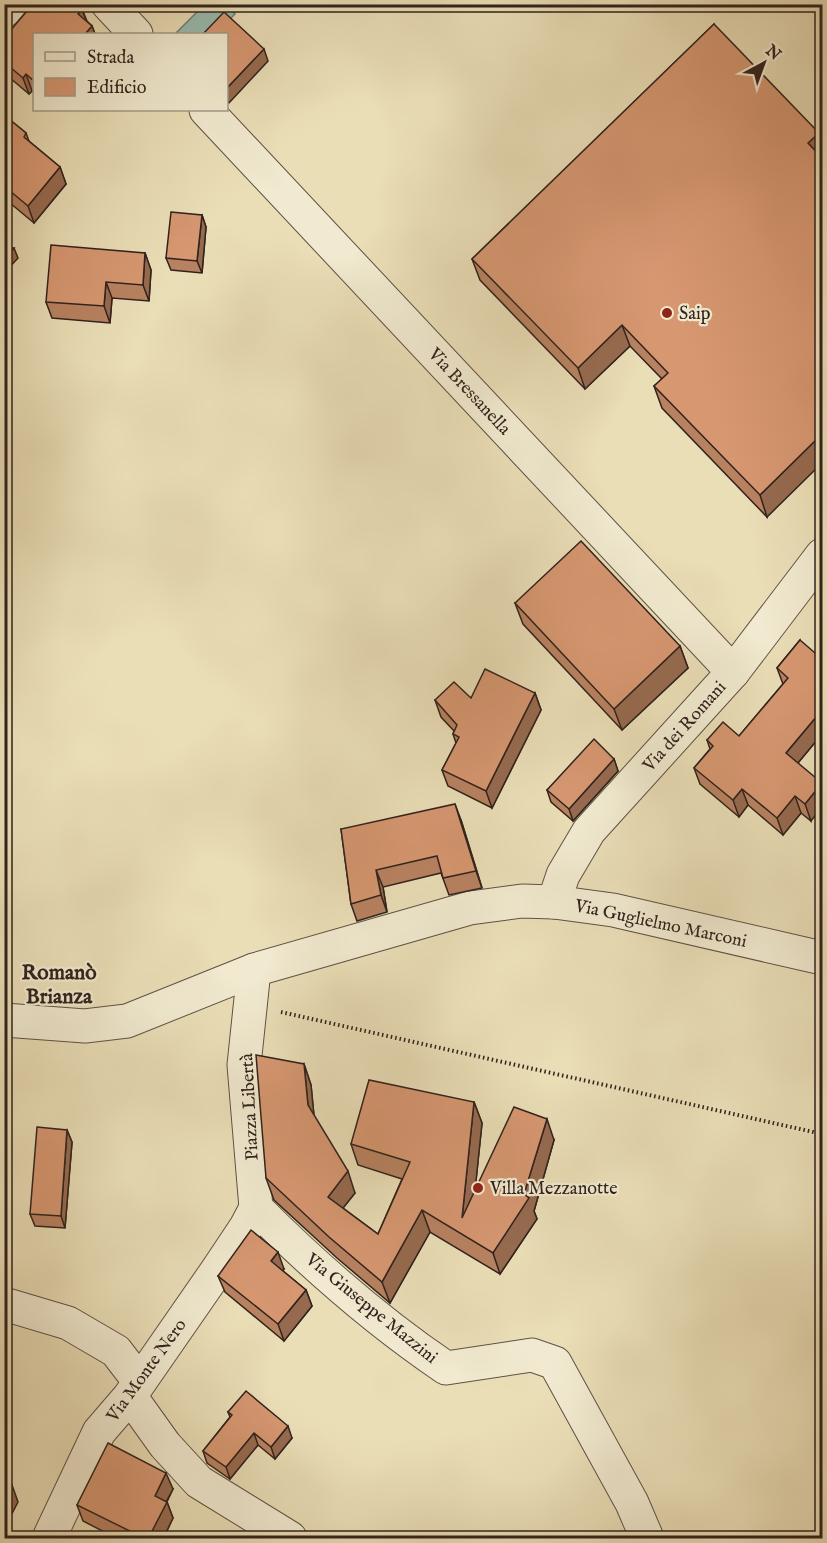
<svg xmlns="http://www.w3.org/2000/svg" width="827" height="1543" viewBox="0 0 827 1543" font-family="'IM FELL English',serif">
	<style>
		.water { fill: #98bcb1; stroke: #6f7e76; stroke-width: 1.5 }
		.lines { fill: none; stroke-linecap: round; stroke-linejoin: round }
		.street-casing { stroke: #5f5144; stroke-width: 35 }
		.path { stroke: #31221d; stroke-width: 4; stroke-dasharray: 1.5 3; stroke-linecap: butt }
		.street { stroke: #f1ead0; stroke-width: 33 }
		.wall { fill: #b88261; stroke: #31221d; stroke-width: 1.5 }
		.shaded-wall { fill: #966a4f; stroke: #31221d; stroke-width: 1.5 }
		.building { fill: #d69771; stroke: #31221d; stroke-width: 1.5 }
		.poi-dot { fill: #8f2418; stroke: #f1ead0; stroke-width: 2 }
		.labels { text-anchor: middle; stroke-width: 4.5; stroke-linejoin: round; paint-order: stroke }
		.poi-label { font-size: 18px; fill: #31221d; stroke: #f1ead0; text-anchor: start }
		.street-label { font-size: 18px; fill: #31221d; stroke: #f1ead0 }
		.quarter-label { font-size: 21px; font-weight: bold; fill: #31221d; stroke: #f1ead0 }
	</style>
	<rect width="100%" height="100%" fill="#eadeb7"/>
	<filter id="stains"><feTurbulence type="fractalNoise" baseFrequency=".00333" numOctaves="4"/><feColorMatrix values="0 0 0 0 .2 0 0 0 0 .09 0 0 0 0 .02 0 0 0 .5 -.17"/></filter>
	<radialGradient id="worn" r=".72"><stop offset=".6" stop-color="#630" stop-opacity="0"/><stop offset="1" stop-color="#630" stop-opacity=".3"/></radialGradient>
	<!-- water -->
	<path class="water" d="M204 5H226L235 14 215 34H175Z"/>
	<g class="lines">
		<defs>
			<g id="street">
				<path d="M108 4 136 34"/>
				<path d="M4 11 10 4"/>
				<path d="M206 110 733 672"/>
				<path d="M554 902 563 875 589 831 733 672 822 555"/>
				<path d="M254 970 244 1065 256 1208"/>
				<path d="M4 1020 85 1026 127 1021 254 970 470 908 522 901 554 902 613 910 822 958"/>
				<path d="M256 1208C315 1267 378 1322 446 1368L532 1355 555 1363 632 1503 647 1538"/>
				<path d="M4 1304 68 1323 116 1351 139 1381"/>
				<path d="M130 1396 165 1445 199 1482 290 1538"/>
				<path d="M49 1538 99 1432 130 1396 218 1269 246 1227 256 1208"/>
			</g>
		</defs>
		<!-- street casing -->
		<use href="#street" class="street-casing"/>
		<!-- path -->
		<path class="path" d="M281 1012 822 1134"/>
		<!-- street -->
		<use href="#street" class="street"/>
	</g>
	<!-- wall -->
	<g class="wall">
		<path d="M82 9 87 21 92 26 95 34H34V92L32 91 29 94 4 73V38Z"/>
		<path d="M714 24 767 517 662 408 654 386 662 379 630 346 585 389 480 280 472 259Z"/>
		<path d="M4 115 26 133 29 141 60 167 66 184 34 223 4 198Z"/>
		<path d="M202 215 206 227 202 273 171 270 166 258Z"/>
		<path d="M145 253 151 270 149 301 112 298 110 323 52 318 46 302Z"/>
		<path d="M515 603 680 646 688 668 622 730 523 624Z"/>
		<path d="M800 640 822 734 798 763 811 821 801 813 783 835 748 805 739 817 700 784 694 768 710 749 707 740 739 736 783 684 777 668Z"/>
		<path d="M535 693 541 710 492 808 448 786 442 770 456 743 453 734 454 731 441 717 435 700Z"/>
		<path d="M614 759 618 771 573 821 551 802 547 790Z"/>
		<path d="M461 820 482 888 449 895 441 873 383 887 387 912 357 921 351 904 341 829Z"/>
		<path d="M304 1064 311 1085 314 1116 355 1193 343 1208 378 1234 402 1179 358 1165 351 1144 474 1102 482 1123 475 1190 554 1140 534 1211 537 1219 500 1274 430 1232 390 1303 337 1258 274 1200 266 1178Z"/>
		<path d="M67 1130 72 1142 65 1228 35 1226 30 1214Z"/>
		<path d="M284 1269 283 1271 306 1290 312 1306 284 1341 225 1292 218 1276Z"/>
		<path d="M228 1412 292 1438 275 1459 258 1445 230 1479 207 1463 203 1451 230 1417Z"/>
		<path d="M173 1489 167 1502 173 1518 163 1539H118L83 1521 77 1505Z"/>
	</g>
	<!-- shaded-wall -->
	<g class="shaded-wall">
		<path d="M82 9 88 26 78 14Z"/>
		<path d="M92 26 95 34H85Z"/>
		<path d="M264 49 268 61 229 103 226 96V89Z"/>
		<path d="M26 74 32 91 29 94 23 78Z"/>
		<path d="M819 133 822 142V158L808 143Z"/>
		<path d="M60 167 66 184 34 223 28 206Z"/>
		<path d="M202 215 206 227 202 273 197 261Z"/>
		<path d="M14 248 18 258 4 273V258Z"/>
		<path d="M145 253 151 270 149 301 143 285Z"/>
		<path d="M106 282 112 298 110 323 104 306Z"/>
		<path d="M622 325 630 346 585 389 578 368Z"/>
		<path d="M822 434V463L767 517 760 495Z"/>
		<path d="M680 646 688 668 622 730 614 709Z"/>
		<path d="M535 693 541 710 492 808 486 791Z"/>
		<path d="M822 710V734L792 770 786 753Z"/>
		<path d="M614 759 618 771 573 821 569 809Z"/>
		<path d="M822 783V807L811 821 805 804Z"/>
		<path d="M742 789 748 805 739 817 733 800Z"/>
		<path d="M795 796 801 813 783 835 777 818Z"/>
		<path d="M455 804 461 820 482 888 476 871Z"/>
		<path d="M376 870 383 887 387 912 381 895Z"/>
		<path d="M304 1064 311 1085 315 1126 308 1105Z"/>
		<path d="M474 1102 482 1123 470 1239 462 1218Z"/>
		<path d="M547 1119 554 1140 534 1211 537 1219 500 1274 493 1253 524 1194Z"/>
		<path d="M67 1130 72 1142 65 1228 61 1216Z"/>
		<path d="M348 1171 355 1193 335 1218 328 1197Z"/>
		<path d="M422 1210 430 1232 390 1303 382 1282Z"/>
		<path d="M278 1252 284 1269 277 1278 271 1261Z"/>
		<path d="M306 1290 312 1306 284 1341 278 1324Z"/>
		<path d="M288 1426 292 1438 275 1459 271 1447Z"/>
		<path d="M254 1433 258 1445 230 1479 226 1467Z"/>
		<path d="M166 1473 173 1489 166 1502H167L173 1518 163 1539H148L155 1496Z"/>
		<path d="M12 1485 18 1502 4 1529V1500Z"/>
	</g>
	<!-- building -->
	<g class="building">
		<path d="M33 4H77L82 9 78 14 92 26 85 34H34V81L26 74 23 78 4 62V38Z"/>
		<path d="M224 12 264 49 226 89V34H203Z"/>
		<path d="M714 24 819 133 808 143 822 158V434L760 495 654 386 668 373 622 325 578 368 472 259Z"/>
		<path d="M4 115 26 133 24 137 60 167 28 206 4 186Z"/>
		<path d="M171 212 202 215 197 261 166 258Z"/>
		<path d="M51 245 145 253 143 285 106 282 104 306 46 302Z"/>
		<path d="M4 247 14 248 4 258Z"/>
		<path d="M581 541 680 646 614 709 515 603Z"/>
		<path d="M800 640 822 659V710L786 753 822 783 805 804 795 796 777 818 742 789 733 800 694 768 713 746 707 740 723 722 739 736 788 678 777 668Z"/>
		<path d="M485 669 535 693 486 791 442 770 459 737 453 734 457 725 435 700 454 682 471 698Z"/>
		<path d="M594 739 614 759 569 809 547 790Z"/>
		<path d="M455 804 476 871 443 878 437 856 376 870 381 895 351 904 341 829Z"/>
		<path d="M256 1055 304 1064 308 1105 348 1171 328 1197 378 1234 410 1162 351 1144 369 1080 474 1102 462 1218 514 1107 547 1119 524 1194 529 1198 493 1253 422 1210 382 1282 329 1237 266 1178Z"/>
		<path d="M37 1127 67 1130 61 1216 30 1214Z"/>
		<path d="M251 1230 278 1252 271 1261 306 1290 278 1324 218 1276Z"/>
		<path d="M246 1391 288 1426 271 1447 254 1433 226 1467 203 1451 232 1415 228 1412Z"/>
		<path d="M108 1443 166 1473 155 1496 167 1502 148 1539H146L77 1505Z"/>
		<path d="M4 1481 12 1485 4 1500Z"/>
		<path d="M245 1535 250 1539H243Z"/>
	</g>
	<!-- markers -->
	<g class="poi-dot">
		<circle cx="667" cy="313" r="6"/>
		<circle cx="478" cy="1188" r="6"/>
	</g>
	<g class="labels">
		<!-- poi labels -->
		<g class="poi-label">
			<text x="679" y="319">Saip</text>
			<text x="490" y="1194">Villa Mezzanotte</text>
		</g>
		<!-- street labels -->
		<g class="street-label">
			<text transform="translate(470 391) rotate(47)" y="6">Via Bressanella</text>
			<text transform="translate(684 726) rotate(-48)" y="6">Via dei Romani</text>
			<text transform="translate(661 923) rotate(12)" y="6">Via Guglielmo Marconi</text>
			<text transform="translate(249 1107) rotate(-93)" y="6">Piazza Libertà</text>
			<text transform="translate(372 1308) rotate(39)" y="6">Via Giuseppe Mazzini</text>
			<text transform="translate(146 1370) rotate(-54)" y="6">Via Monte Nero</text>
		</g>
		<!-- quarter labels -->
		<g class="quarter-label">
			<text x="59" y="979">Romanò<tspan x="59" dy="24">Brianza</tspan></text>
		</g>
	</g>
	<!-- margin -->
	<rect width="827" height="1543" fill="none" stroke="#eadeb7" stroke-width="24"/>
	<rect x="6" y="6" width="815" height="1531" fill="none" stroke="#31221d" stroke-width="3"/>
	<rect x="12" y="12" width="803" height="1519" fill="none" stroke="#31221d" stroke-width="1.5"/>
	<!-- legend -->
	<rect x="33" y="33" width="195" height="78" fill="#f1ead0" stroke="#a49a88" stroke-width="1.5"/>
	<rect x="45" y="52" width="30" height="9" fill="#f1ead0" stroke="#a49a88" stroke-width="1.5"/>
	<text x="87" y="63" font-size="18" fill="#31221d">Strada</text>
	<rect x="45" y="78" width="30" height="18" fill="#d69771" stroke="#a49a88" stroke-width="1.5"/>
	<text x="87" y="93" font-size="18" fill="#31221d">Edificio</text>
	<!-- north arrow -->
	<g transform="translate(764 63) rotate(41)" stroke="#f1ead0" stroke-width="4.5" paint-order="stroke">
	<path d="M0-4.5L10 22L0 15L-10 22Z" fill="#31221d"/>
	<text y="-9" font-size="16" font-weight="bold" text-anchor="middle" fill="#31221d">N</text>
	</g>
	<rect width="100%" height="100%" filter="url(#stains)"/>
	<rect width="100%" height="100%" fill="url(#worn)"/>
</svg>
